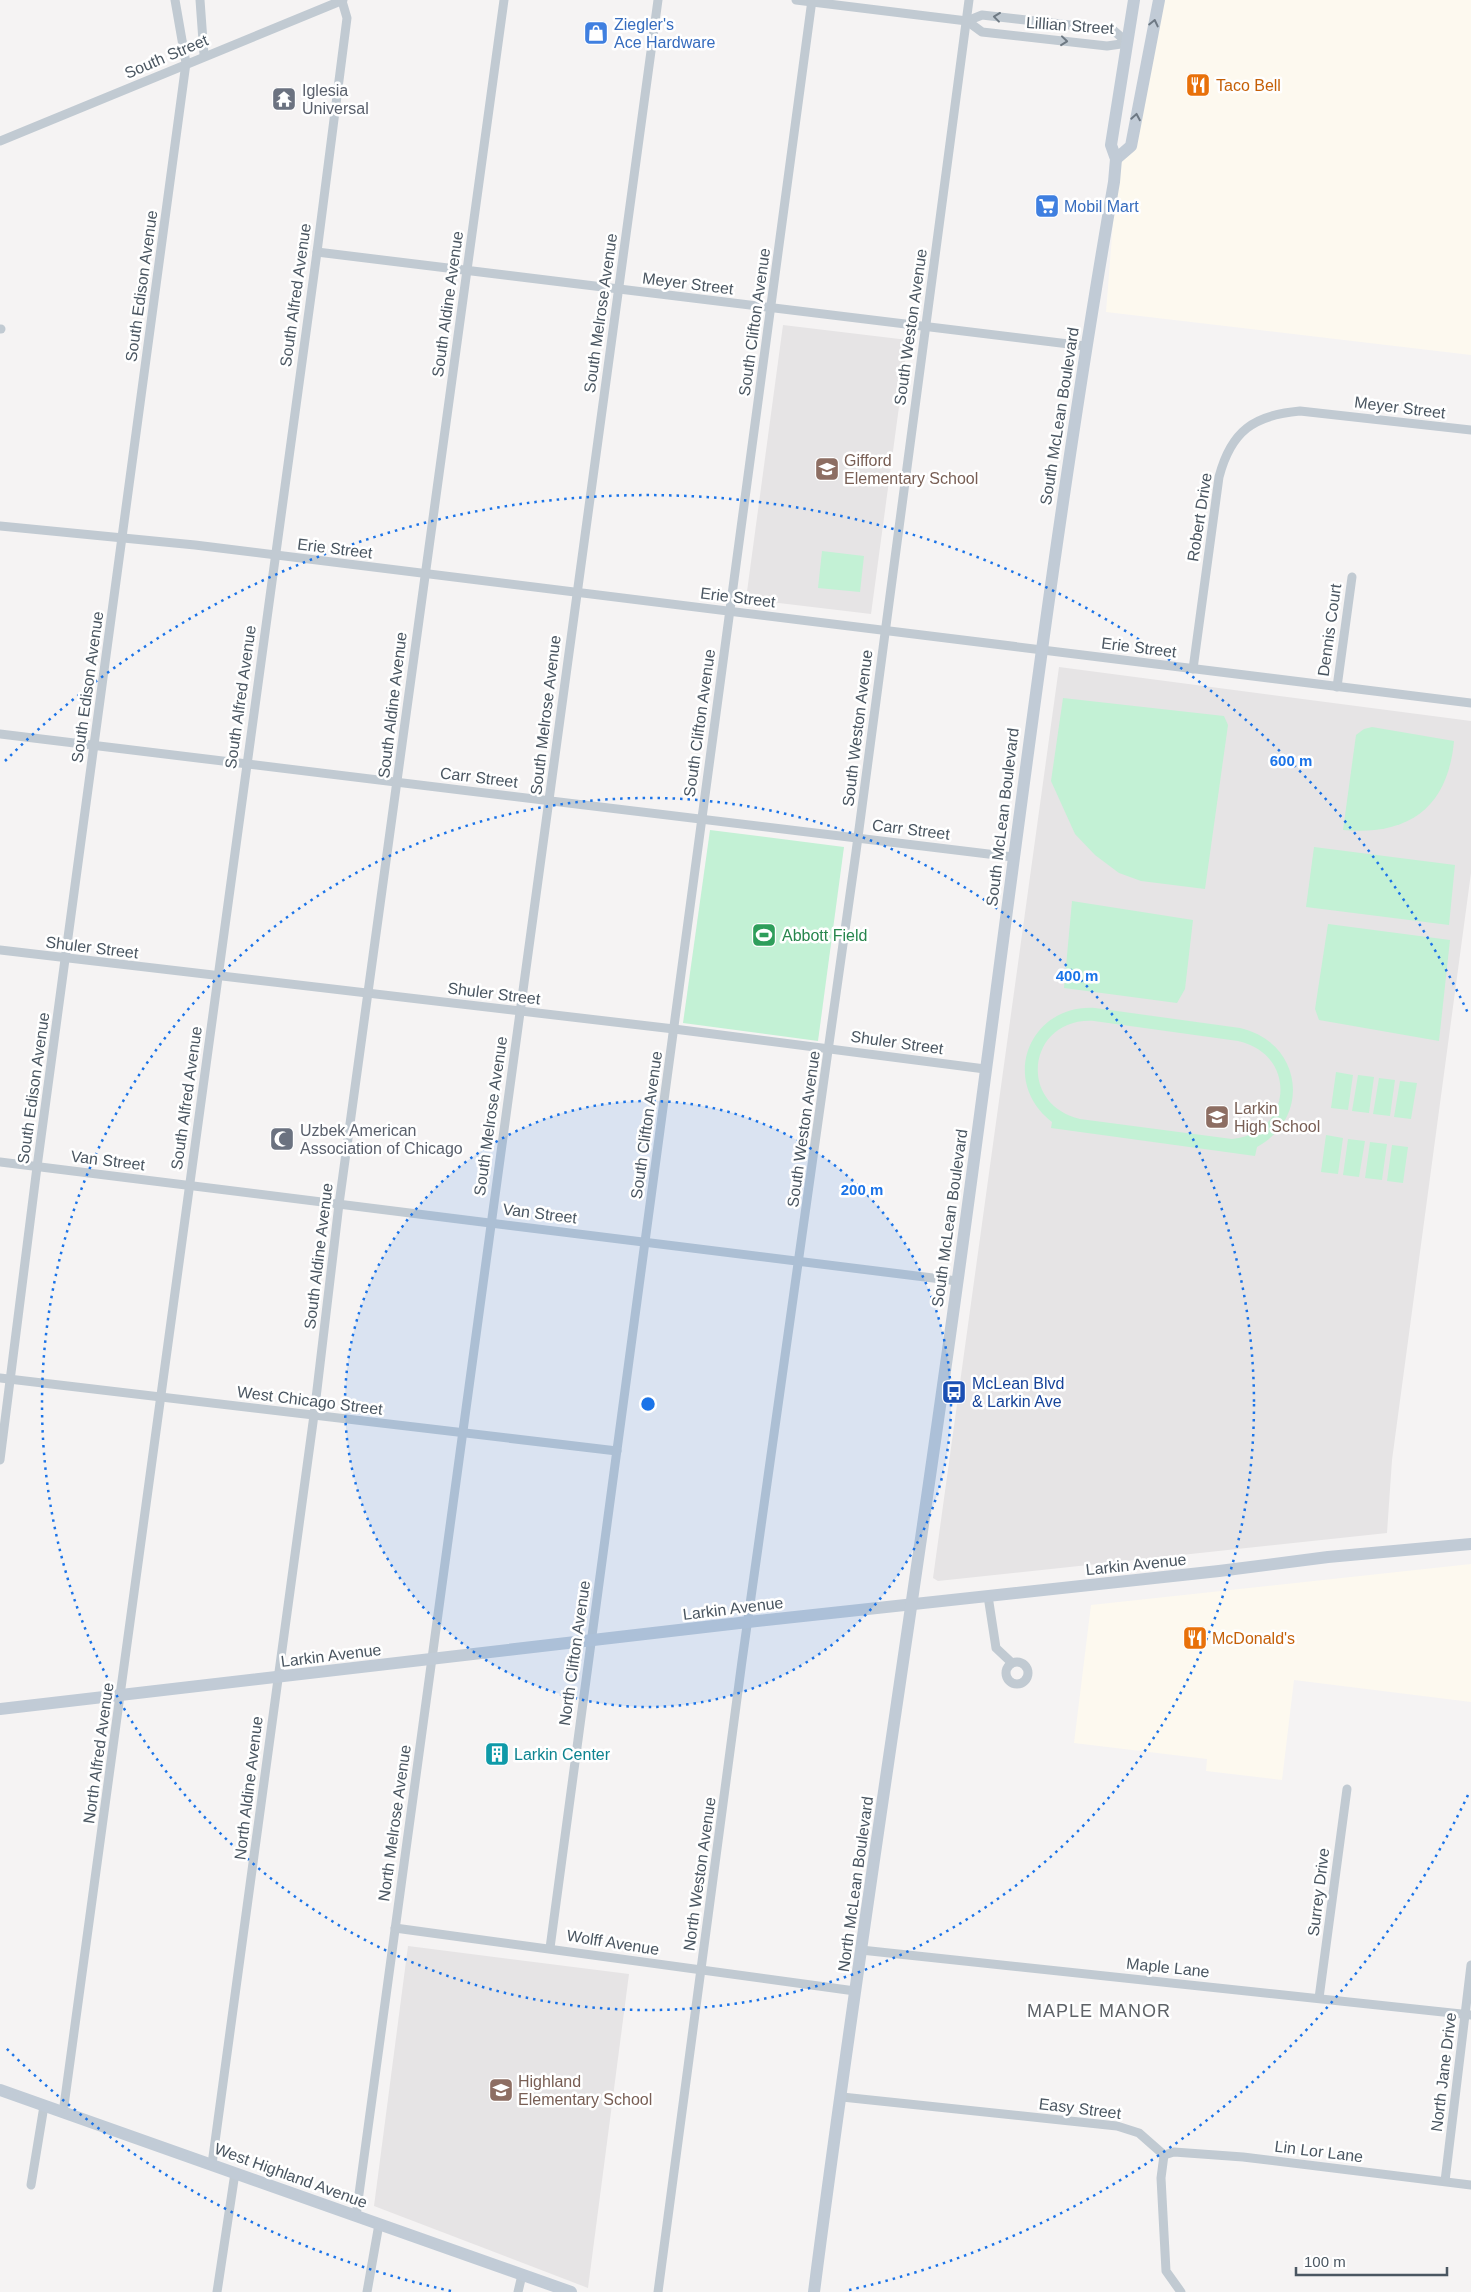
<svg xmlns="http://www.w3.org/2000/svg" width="1471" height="2292" viewBox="0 0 1471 2292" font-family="Arial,sans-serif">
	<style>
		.commercial { fill: #fdf9ef }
		.education { fill: #e6e4e5 }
		.green { fill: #c3f1d5; fill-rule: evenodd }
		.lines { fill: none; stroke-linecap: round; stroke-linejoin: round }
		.street { stroke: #c1cad2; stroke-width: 9 }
		.secondary { stroke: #c1cbd6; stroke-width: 12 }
		.oneway { stroke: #6e7983 }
		.oneway2 { stroke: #6e7984 }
		.ring { fill: none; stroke: #1a73e8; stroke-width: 2.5; stroke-dasharray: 2.5 5 }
		.labels { text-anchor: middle; stroke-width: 5; stroke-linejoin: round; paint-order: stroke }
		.shop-label { font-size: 16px; fill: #366cbe; stroke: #fff; text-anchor: start }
		.street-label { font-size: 16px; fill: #4a5661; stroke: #fff }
		.food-label { font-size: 16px; fill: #c56008; stroke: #fff; text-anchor: start }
		.worship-label { font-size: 16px; fill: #5b616d; stroke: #fff; text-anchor: start }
		.education-label { font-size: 16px; fill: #785e54; stroke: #fff; text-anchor: start }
		.leisure-label { font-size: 16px; fill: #27864d; stroke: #fff; text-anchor: start }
		.transit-label { font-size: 16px; fill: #164399; stroke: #fff; text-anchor: start }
		.culture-label { font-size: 16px; fill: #0d838f; stroke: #fff; text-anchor: start }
		.neighbourhood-label { font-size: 18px; letter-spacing: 1px; fill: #5f6368; stroke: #fff }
		.centre { fill: #1a73e8; stroke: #fff; stroke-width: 2.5 }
		.ring-label { font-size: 15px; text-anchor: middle; font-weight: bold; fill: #1a73e8; stroke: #fff; stroke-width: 5; stroke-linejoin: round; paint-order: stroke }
	</style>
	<rect width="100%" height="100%" fill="#f5f3f3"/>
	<!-- commercial -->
	<g class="commercial">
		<path d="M1161 0H1471V355L1106 312 1118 160 1133 146Z"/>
		<path d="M1471 1564V1702L1294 1680 1282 1780 1206 1771 1207 1759 1074 1743 1091 1605Z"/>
	</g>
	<!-- education -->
	<g class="education">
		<path d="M783 325 908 340 871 614 746 599Z"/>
		<path d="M1059 667 1471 721V873L1392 1460 1387 1533 938 1581 933 1578Z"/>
		<path d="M408 1946 629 1974 588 2288 374 2206Z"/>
	</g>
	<!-- green -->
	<g class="green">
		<path d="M822 551 864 556 860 592 818 588Z"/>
		<path d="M1063 698 1224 716 1228 725 1205 889 1141 881 1119 873 1095 855 1075 834 1051 781Z"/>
		<path d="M1372 727 1454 741C1448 808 1408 836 1343 830L1356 735 1364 729Z"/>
		<path d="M710 830 844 847 818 1041 683 1023Z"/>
		<path d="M1314 847 1455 865 1449 925 1306 907Z"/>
		<path d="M1072 901 1193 920 1185 989 1177 1003 1064 988Z"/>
		<path d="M1328 924 1450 940 1439 1041 1319 1020 1315 1009Z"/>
		<path d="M1095 1008 1240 1028C1302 1042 1312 1117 1257 1147L1255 1156 1051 1128 1052 1122C999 1081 1029 1004 1095 1008ZM1094 1021 1238 1041C1298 1054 1293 1133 1232 1139L1080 1119C1016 1104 1028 1017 1094 1021Z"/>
		<path d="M1336 1072 1353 1075 1348 1110 1331 1108Z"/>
		<path d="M1358 1075 1374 1077 1369 1113 1352 1111Z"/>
		<path d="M1379 1078 1395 1080 1390 1116 1373 1114Z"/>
		<path d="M1400 1081 1417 1083 1411 1119 1394 1117Z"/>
		<path d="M1326 1135 1343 1138 1338 1174 1321 1172Z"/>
		<path d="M1348 1139 1365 1141 1359 1177 1343 1175Z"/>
		<path d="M1370 1142 1387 1144 1382 1180 1365 1178Z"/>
		<path d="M1392 1145 1408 1147 1403 1183 1387 1181Z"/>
	</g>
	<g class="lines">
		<!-- street -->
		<g class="street">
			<path d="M200 0 204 55"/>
			<path d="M796 0 967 21 982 15 1113 30 1128 43"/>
			<path d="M967 21 982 32 1107 46 1128 43"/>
			<path d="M0 141 343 0"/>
			<path d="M317 252 1085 346"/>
			<path d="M0 329H1"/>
			<path d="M0 526 195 545 1471 703"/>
			<path d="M1193 669 1219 477C1231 431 1254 415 1300 411L1471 430"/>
			<path d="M1337 687 1352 577"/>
			<path d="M0 734 1013 857"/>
			<path d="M0 950 674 1029 985 1069"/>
			<path d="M0 1162 957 1281"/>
			<path d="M0 1378 617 1451"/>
			<path d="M0 1460 37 1167 186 63 175 0"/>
			<path d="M988 1596 996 1648 1012 1663"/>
			<circle cx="1017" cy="1673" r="11"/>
			<path d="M395 1928 855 1991"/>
			<path d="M550 1948 812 0"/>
			<path d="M861 1950 1471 2015"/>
			<path d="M1319 1998 1347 1789"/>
			<path d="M842 2097 1117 2126 1139 2133 1164 2155 1161 2178 1166 2271 1181 2292"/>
			<path d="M63 2113 317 252 347 18 342 1"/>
			<path d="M1164 2155 1174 2152 1243 2157 1471 2185"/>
			<path d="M212 2164 314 1415 339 1204 504 0"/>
			<path d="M1445 2181 1471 1965"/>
			<path d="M31 2185 44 2106"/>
			<path d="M356 2216 658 0"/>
			<path d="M217 2292 235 2173"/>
			<path d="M367 2292 379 2224"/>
			<path d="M518 2292 522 2275"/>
			<path d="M658 2292 742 1661 856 852 969 0"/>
		</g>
		<!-- secondary -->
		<g class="secondary">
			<path d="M1116 159 1131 146 1159 0"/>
			<path d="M0 1709 748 1622 1219 1571 1328 1557 1471 1544"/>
			<path d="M0 2090 571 2292"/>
			<path d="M814 2292C857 1956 911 1621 957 1285 1008 917 1050 548 1114 182L1116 159 1111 145 1134 0"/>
		</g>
	</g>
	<!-- one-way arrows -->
	<defs><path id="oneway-chevron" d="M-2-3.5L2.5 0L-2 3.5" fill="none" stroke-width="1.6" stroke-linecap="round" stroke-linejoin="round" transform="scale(1.25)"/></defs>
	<g class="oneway">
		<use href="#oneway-chevron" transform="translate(997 17) rotate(-173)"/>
		<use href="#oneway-chevron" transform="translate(1064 41) rotate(6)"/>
	</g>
	<g class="oneway2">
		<use href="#oneway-chevron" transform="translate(1154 23) rotate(-77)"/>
		<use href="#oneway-chevron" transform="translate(1136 117) rotate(-80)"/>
	</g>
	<!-- distance rings -->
	<circle cx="648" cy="1404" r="303" fill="#1a73e8" fill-opacity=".12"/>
	<g class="ring">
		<circle cx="648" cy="1404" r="303"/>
		<circle cx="648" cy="1404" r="606"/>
		<path d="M1468 1795A909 909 0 0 1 845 2291M451 2291A909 909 0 0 1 5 2047M5 761A909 909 0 0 1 1468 1013"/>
	</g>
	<!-- icons -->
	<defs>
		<symbol id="shop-square" viewBox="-11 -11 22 22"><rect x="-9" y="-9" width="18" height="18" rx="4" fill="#3f7fe0" stroke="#fff"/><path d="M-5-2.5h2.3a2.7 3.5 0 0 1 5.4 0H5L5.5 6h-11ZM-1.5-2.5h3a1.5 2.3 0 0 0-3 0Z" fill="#fff"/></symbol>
		<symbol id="restaurant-square" viewBox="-11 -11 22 22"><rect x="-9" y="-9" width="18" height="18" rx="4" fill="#e8710a" stroke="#fff"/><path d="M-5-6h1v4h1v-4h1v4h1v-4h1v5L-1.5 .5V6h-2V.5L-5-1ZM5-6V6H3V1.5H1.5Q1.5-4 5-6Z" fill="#fff"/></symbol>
		<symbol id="temple-square" viewBox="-11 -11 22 22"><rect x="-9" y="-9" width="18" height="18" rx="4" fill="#6b7280" stroke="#fff"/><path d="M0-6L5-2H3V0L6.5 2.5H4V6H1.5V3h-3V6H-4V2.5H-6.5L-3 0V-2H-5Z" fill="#fff"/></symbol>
		<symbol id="supermarket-square" viewBox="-11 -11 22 22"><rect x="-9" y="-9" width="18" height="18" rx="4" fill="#3f7fe0" stroke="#fff"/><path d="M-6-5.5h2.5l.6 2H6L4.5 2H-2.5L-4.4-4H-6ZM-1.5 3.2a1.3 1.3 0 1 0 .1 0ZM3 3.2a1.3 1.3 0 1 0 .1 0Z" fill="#fff"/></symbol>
		<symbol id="school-square" viewBox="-11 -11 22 22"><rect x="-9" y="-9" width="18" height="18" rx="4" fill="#8d6e63" stroke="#fff"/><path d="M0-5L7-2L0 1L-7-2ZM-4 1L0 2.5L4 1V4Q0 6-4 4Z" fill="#fff"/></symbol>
		<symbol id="stadium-square" viewBox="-11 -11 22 22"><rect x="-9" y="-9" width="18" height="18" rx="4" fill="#2e9e5b" stroke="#fff"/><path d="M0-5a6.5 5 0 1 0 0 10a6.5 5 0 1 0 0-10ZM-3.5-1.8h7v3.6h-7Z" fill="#fff"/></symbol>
		<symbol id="mosque-square" viewBox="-11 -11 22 22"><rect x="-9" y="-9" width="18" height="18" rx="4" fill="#6b7280" stroke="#fff"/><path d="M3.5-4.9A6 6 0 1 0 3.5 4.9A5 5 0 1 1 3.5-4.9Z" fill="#fff"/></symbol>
		<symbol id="bus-square" viewBox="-11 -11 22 22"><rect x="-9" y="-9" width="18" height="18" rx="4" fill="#1a4fb4" stroke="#fff"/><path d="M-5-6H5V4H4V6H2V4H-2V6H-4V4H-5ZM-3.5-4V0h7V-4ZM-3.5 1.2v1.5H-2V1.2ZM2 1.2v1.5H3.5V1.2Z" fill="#fff"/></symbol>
		<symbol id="building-square" viewBox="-11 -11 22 22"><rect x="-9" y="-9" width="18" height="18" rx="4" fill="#0f9aa8" stroke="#fff"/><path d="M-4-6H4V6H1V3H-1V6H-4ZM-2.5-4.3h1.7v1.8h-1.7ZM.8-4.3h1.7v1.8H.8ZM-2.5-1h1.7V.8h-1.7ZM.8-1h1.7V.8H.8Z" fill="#fff"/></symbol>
	</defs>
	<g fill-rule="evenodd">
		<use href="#shop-square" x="582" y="19" width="28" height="28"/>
		<use href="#restaurant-square" x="1184" y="71" width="28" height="28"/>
		<use href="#temple-square" x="270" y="85" width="28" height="28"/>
		<use href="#supermarket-square" x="1033" y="192" width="28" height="28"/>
		<use href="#school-square" x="813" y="455" width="28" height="28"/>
		<use href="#stadium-square" x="750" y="921" width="28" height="28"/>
		<use href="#school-square" x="1203" y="1103" width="28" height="28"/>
		<use href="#mosque-square" x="268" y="1125" width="28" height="28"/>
		<use href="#bus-square" x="940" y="1378" width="28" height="28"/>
		<use href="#restaurant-square" x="1181" y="1624" width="28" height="28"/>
		<use href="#building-square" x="483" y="1740" width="28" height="28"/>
		<use href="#school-square" x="487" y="2076" width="28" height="28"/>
	</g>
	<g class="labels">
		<!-- shop labels -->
		<g class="shop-label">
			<text x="614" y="30">Ziegler's<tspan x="614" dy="18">Ace Hardware</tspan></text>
			<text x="1064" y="212">Mobil Mart</text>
		</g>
		<!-- street labels -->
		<g class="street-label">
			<text transform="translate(1070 25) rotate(4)" y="6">Lillian Street</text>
			<text transform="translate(166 56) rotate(-23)" y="6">South Street</text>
			<text transform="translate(688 283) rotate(7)" y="6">Meyer Street</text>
			<text transform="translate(141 286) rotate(-82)" y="6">South Edison Avenue</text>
			<text transform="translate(295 295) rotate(-82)" y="6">South Alfred Avenue</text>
			<text transform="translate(447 304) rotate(-82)" y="6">South Aldine Avenue</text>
			<text transform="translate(600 313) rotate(-82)" y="6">South Melrose Avenue</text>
			<text transform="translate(754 322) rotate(-82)" y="6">South Clifton Avenue</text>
			<text transform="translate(910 327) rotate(-82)" y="6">South Weston Avenue</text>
			<text transform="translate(1400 407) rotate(7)" y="6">Meyer Street</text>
			<text transform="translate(1059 416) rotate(-81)" y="6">South McLean Boulevard</text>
			<text transform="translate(1199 517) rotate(-81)" y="6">Robert Drive</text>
			<text transform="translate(335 548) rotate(7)" y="6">Erie Street</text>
			<text transform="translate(738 597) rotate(7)" y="6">Erie Street</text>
			<text transform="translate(1329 630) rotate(-82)" y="6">Dennis Court</text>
			<text transform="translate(1139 647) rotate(7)" y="6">Erie Street</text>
			<text transform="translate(87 687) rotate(-82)" y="6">South Edison Avenue</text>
			<text transform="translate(240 697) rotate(-82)" y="6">South Alfred Avenue</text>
			<text transform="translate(392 705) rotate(-83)" y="6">South Aldine Avenue</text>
			<text transform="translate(545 715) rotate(-83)" y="6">South Melrose Avenue</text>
			<text transform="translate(699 723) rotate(-82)" y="6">South Clifton Avenue</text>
			<text transform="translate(857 728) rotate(-83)" y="6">South Weston Avenue</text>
			<text transform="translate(479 777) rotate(7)" y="6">Carr Street</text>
			<text transform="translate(1002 817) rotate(-83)" y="6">South McLean Boulevard</text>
			<text transform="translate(911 829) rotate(7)" y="6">Carr Street</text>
			<text transform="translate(92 947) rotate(7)" y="6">Shuler Street</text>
			<text transform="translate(494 993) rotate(7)" y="6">Shuler Street</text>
			<text transform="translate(897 1042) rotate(8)" y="6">Shuler Street</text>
			<text transform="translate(33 1088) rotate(-82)" y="6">South Edison Avenue</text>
			<text transform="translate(186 1098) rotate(-82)" y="6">South Alfred Avenue</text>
			<text transform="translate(490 1116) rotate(-82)" y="6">South Melrose Avenue</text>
			<text transform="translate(646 1125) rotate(-82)" y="6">South Clifton Avenue</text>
			<text transform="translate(803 1129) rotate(-82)" y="6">South Weston Avenue</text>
			<text transform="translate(108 1160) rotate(7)" y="6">Van Street</text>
			<text transform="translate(540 1213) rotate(7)" y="6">Van Street</text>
			<text transform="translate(949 1218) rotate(-82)" y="6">South McLean Boulevard</text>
			<text transform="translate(318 1256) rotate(-83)" y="6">South Aldine Avenue</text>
			<text transform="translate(310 1400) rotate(7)" y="6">West Chicago Street</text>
			<text transform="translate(1136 1564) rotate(-6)" y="6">Larkin Avenue</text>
			<text transform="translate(733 1608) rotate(-7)" y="6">Larkin Avenue</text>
			<text transform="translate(574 1653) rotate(-82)" y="6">North Clifton Avenue</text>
			<text transform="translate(331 1655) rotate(-7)" y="6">Larkin Avenue</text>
			<text transform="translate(98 1753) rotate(-82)" y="6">North Alfred Avenue</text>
			<text transform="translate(248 1788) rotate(-83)" y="6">North Aldine Avenue</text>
			<text transform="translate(394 1823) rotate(-82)" y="6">North Melrose Avenue</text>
			<text transform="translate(699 1874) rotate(-82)" y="6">North Weston Avenue</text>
			<text transform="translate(855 1884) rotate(-82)" y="6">North McLean Boulevard</text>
			<text transform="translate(1318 1892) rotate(-83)" y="6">Surrey Drive</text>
			<text transform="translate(613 1942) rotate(9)" y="6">Wolff Avenue</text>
			<text transform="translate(1168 1967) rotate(6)" y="6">Maple Lane</text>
			<text transform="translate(1443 2072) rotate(-83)" y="6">North Jane Drive</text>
			<text transform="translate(1080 2108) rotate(7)" y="6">Easy Street</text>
			<text transform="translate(1319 2151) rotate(7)" y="6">Lin Lor Lane</text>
			<text transform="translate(291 2175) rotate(20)" y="6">West Highland Avenue</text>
		</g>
		<!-- food labels -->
		<g class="food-label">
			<text x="1216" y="91">Taco Bell</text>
			<text x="1212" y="1644">McDonald's</text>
		</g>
		<!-- worship labels -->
		<g class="worship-label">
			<text x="302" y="96">Iglesia<tspan x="302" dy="18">Universal</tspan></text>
			<text x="300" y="1136">Uzbek American<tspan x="300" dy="18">Association of Chicago</tspan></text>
		</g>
		<!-- education labels -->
		<g class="education-label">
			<text x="844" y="466">Gifford<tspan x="844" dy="18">Elementary School</tspan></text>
			<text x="1234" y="1114">Larkin<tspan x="1234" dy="18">High School</tspan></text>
			<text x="518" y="2087">Highland<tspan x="518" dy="18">Elementary School</tspan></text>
		</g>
		<!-- leisure labels -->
		<g class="leisure-label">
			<text x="782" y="941">Abbott Field</text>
		</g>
		<!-- transit labels -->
		<g class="transit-label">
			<text x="972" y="1389">McLean Blvd<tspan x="972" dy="18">&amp; Larkin Ave</tspan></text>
		</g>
		<!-- culture labels -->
		<g class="culture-label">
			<text x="514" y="1760">Larkin Center</text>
		</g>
		<!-- neighbourhood labels -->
		<g class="neighbourhood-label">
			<text x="1099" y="2017">MAPLE MANOR</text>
		</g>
	</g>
	<circle cx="648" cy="1404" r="8" class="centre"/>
	<g class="ring-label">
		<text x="1291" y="766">600 m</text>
		<text x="1077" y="981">400 m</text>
		<text x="862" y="1195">200 m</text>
	</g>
	<!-- scale -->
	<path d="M1296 2267v8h151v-8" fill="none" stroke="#4a5661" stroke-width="2.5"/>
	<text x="1304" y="2267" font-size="15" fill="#4a5661" stroke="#ffffff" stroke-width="4" paint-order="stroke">100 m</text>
</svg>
